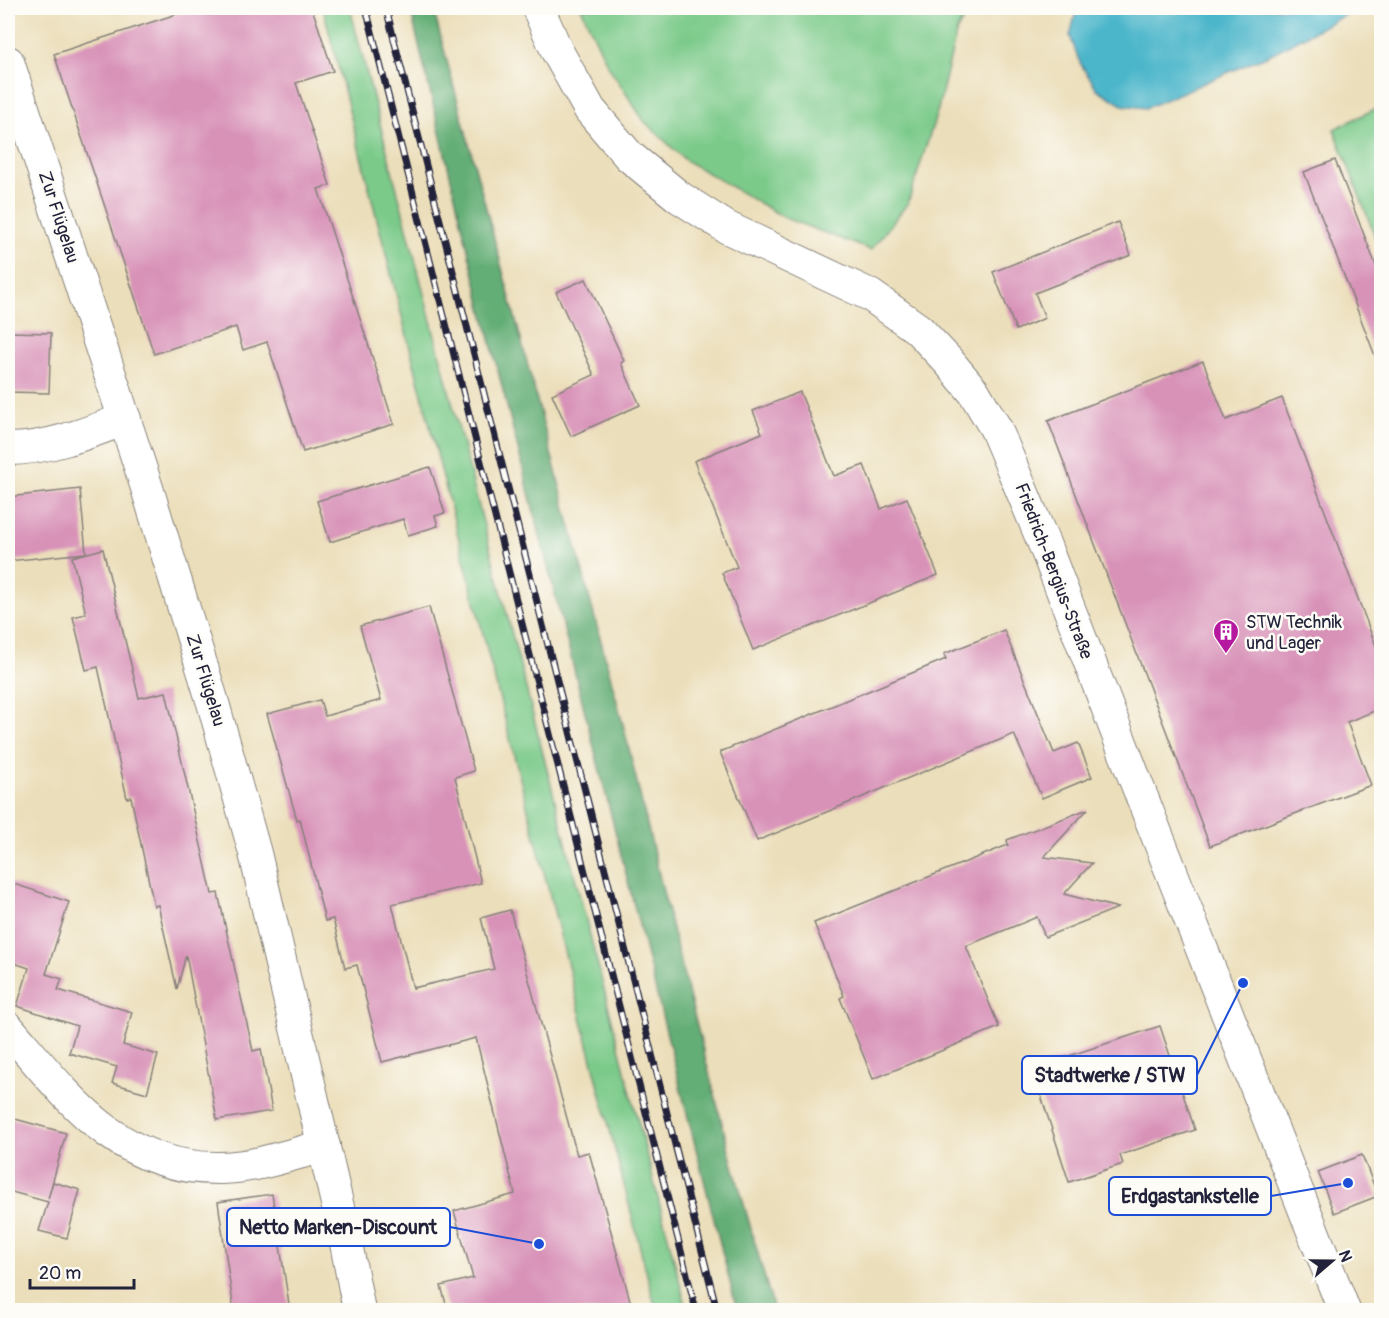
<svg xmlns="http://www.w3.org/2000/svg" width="1389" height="1318" viewBox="0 0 1389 1318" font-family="Pangolin,sans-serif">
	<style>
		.green { fill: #7bca8a; stroke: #4e7662; stroke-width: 1.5 }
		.forest { fill: #64ae76; stroke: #436858; stroke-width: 1.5 }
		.water { fill: #4cb6ca; stroke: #376c82; stroke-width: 1.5 }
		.building { fill: #d892b8 }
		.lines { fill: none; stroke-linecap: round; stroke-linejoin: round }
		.street-casing { stroke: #86807a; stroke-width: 34 }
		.street { stroke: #fff; stroke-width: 32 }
		.rail-casing { stroke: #22223b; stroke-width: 7 }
		.rail { stroke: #fdfcf7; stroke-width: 4.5; stroke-dasharray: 14; stroke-linecap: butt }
		.labels { text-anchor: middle; stroke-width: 5; stroke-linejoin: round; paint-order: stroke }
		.street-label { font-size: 18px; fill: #22223b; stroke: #fdfcf7 }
		.poi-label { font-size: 18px; fill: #22223b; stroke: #fdfcf7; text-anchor: start }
		.leader { fill: none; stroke: #1d4ed8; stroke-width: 2 }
		.callout-dot { fill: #1d4ed8; stroke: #fdfcf7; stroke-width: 2 }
		.callout { fill: #fdfcf7; stroke: #1d4ed8; stroke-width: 2 }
		.callout-label { font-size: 20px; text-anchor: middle; font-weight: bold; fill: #22223b }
	</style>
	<rect width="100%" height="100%" fill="#fdfcf7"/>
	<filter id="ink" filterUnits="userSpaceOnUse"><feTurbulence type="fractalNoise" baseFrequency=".0167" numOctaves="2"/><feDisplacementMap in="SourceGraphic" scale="12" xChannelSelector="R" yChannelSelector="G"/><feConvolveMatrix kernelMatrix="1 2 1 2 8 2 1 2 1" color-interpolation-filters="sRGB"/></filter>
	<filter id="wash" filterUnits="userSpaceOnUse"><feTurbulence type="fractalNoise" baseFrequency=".008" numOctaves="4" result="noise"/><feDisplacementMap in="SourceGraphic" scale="24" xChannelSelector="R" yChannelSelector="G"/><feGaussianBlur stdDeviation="1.35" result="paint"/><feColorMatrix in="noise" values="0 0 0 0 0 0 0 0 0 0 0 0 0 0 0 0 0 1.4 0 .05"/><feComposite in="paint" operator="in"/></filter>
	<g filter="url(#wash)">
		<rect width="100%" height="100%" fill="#ebdeba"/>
		<!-- green -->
		<g class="green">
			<path d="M323 8H350L687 1310H656Z"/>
			<path d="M581 8H970L957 30 938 109 908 203 871 250 785 218 685 160 644 121 608 66Z"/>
			<path d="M1381 106V252L1334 129Z"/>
		</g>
		<!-- forest -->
		<path class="forest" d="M410 8H433L624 728 674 937 732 1162 774 1310H737L480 300Z"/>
		<!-- water -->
		<path class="water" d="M1077 8H1358L1271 54 1146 108 1122 105 1097 89 1080 63 1070 36Z"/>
		<g id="blocks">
			<!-- building -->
			<g class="building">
				<path d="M195 8H312L333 71 296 83 330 185 318 189 394 424 303 452 267 342 243 350 236 327 154 354 54 54Z"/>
				<path d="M1335 160 1382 281V366H1379L1304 172Z"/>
				<path d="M1118 222 1131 255 1035 293 1045 318 1016 330 993 272Z"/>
				<path d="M586 279 624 361 621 363 640 405 571 436 552 394 594 375 556 292Z"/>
				<path d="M8 332 51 333 49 393 8 392Z"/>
				<path d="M1203 361 1226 420 1282 398 1382 662V708L1347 722 1371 785 1210 846 1048 421Z"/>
				<path d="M800 392 834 476 864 465 881 509 907 498 938 575 753 650 722 573 737 567 694 461 762 433 753 411Z"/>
				<path d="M430 467 445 513 435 516 438 526 408 535 403 519 330 542 317 501Z"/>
				<path d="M80 489 86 553 8 561V497Z"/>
				<path d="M103 549 139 698 166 692 212 894 218 893 253 1051 261 1049 272 1111 217 1120 186 955 177 989 158 905 154 906 131 797 127 798 98 667 86 670 73 617 86 614 72 557Z"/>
				<path d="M429 607 474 771 455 777 481 883 392 904 413 988 494 969 481 918 510 910 577 1155 589 1152 633 1311H448L441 1286 473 1278 454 1211 515 1194 476 1038 382 1062 357 965 345 968 333 919 325 921 300 819 297 820 267 714 320 700 325 716 381 700 360 626Z"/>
				<path d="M1004 630 1054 753 1078 743 1092 777 1042 798 1014 734 757 841 720 752 946 659 944 654Z"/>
				<path d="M1088 809 1044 857 1092 863 1064 894 1118 908 1045 937 1037 917 966 946 999 1027 873 1079 840 998 844 996 814 923 1008 845 1007 840Z"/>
				<path d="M8 882 69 902 46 974 62 979 58 990 132 1012 123 1045 158 1055 147 1093 112 1083 117 1067 69 1053 77 1026 17 1006 29 968 8 961Z"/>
				<path d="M1160 1026 1195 1130 1120 1155 1123 1164 1069 1182 1032 1068Z"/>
				<path d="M8 1117 66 1133 48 1199 53 1182 80 1190 67 1238 39 1231 48 1202 8 1191Z"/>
				<path d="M1362 1155 1378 1196 1334 1213 1318 1172Z"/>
				<path d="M272 1194 290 1311H234L218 1202Z"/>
			</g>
		</g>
	</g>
	<g filter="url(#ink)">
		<use href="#blocks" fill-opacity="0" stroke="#86807a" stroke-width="1.5"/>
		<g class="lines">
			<defs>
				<g id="street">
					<path d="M538 8 557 51 590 110 629 156 679 197 726 227 870 295 918 329 949 362 974 392 996 429 1045 546 1136 782 1344 1310"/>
					<path d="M8 62 147 488 213 703 255 853 344 1233 359 1310"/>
					<path d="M8 449C47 449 88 433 125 419"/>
					<path d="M8 1028C68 1097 119 1170 221 1168 256 1167 290 1155 324 1146"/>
				</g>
			</defs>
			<!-- street casing -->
			<use href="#street" class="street-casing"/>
			<!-- street -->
			<use href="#street" class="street"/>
			<defs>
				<g id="rail">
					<path d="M366 8 696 1310"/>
					<path d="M386 8 717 1310"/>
				</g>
			</defs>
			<!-- rail casing -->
			<use href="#rail" class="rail-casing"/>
			<!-- rail -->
			<use href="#rail" class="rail"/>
		</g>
	</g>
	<!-- icons -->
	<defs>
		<symbol id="building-pin" viewBox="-11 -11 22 30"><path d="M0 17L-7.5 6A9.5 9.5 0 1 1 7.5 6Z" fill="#b5179e" stroke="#fdfcf7"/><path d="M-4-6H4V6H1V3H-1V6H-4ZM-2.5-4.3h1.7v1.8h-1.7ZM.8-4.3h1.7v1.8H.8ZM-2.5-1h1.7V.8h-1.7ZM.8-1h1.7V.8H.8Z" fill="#fff"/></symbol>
	</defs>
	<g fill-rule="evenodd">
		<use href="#building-pin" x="1211" y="617" width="30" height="40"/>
	</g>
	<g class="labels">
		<!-- street labels -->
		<g class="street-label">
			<text transform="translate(59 217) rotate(72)" y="6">Zur Flügelau</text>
			<text transform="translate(1054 571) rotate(69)" y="6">Friedrich-Bergius-Straße</text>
			<text transform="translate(206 680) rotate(73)" y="6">Zur Flügelau</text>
		</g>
		<!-- poi labels -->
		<g class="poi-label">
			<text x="1246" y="628">STW Technik<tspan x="1246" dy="21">und Lager</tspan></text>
		</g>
	</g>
	<!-- callouts -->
	<path class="leader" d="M1243 983L1197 1075M1348 1183L1271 1196M539 1244L450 1227"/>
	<g class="callout-dot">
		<circle cx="1243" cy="983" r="6"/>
		<circle cx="1348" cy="1183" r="6"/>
		<circle cx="539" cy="1244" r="6"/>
	</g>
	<g class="callout">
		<rect x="1022" y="1056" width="175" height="38" rx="6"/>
		<rect x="1109" y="1177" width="162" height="38" rx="6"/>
		<rect x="227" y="1208" width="223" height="38" rx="6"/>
	</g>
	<g class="callout-label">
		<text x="1110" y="1082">Stadtwerke / STW</text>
		<text x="1190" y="1203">Erdgastankstelle</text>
		<text x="338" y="1234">Netto Marken-Discount</text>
	</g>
	<!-- margin -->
	<rect width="1389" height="1318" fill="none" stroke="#fdfcf7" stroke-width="30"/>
	<!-- north arrow -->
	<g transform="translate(1332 1261) rotate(70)" stroke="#fdfcf7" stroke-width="4.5" paint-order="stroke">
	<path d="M0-4.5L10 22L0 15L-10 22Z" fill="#22223b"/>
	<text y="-9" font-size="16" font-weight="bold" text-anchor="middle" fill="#22223b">N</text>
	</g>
	<!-- scale -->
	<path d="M30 1279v9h104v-9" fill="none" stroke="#22223b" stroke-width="3"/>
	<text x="39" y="1279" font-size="18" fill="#22223b" stroke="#fdfcf7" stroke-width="4.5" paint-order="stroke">20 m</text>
</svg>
